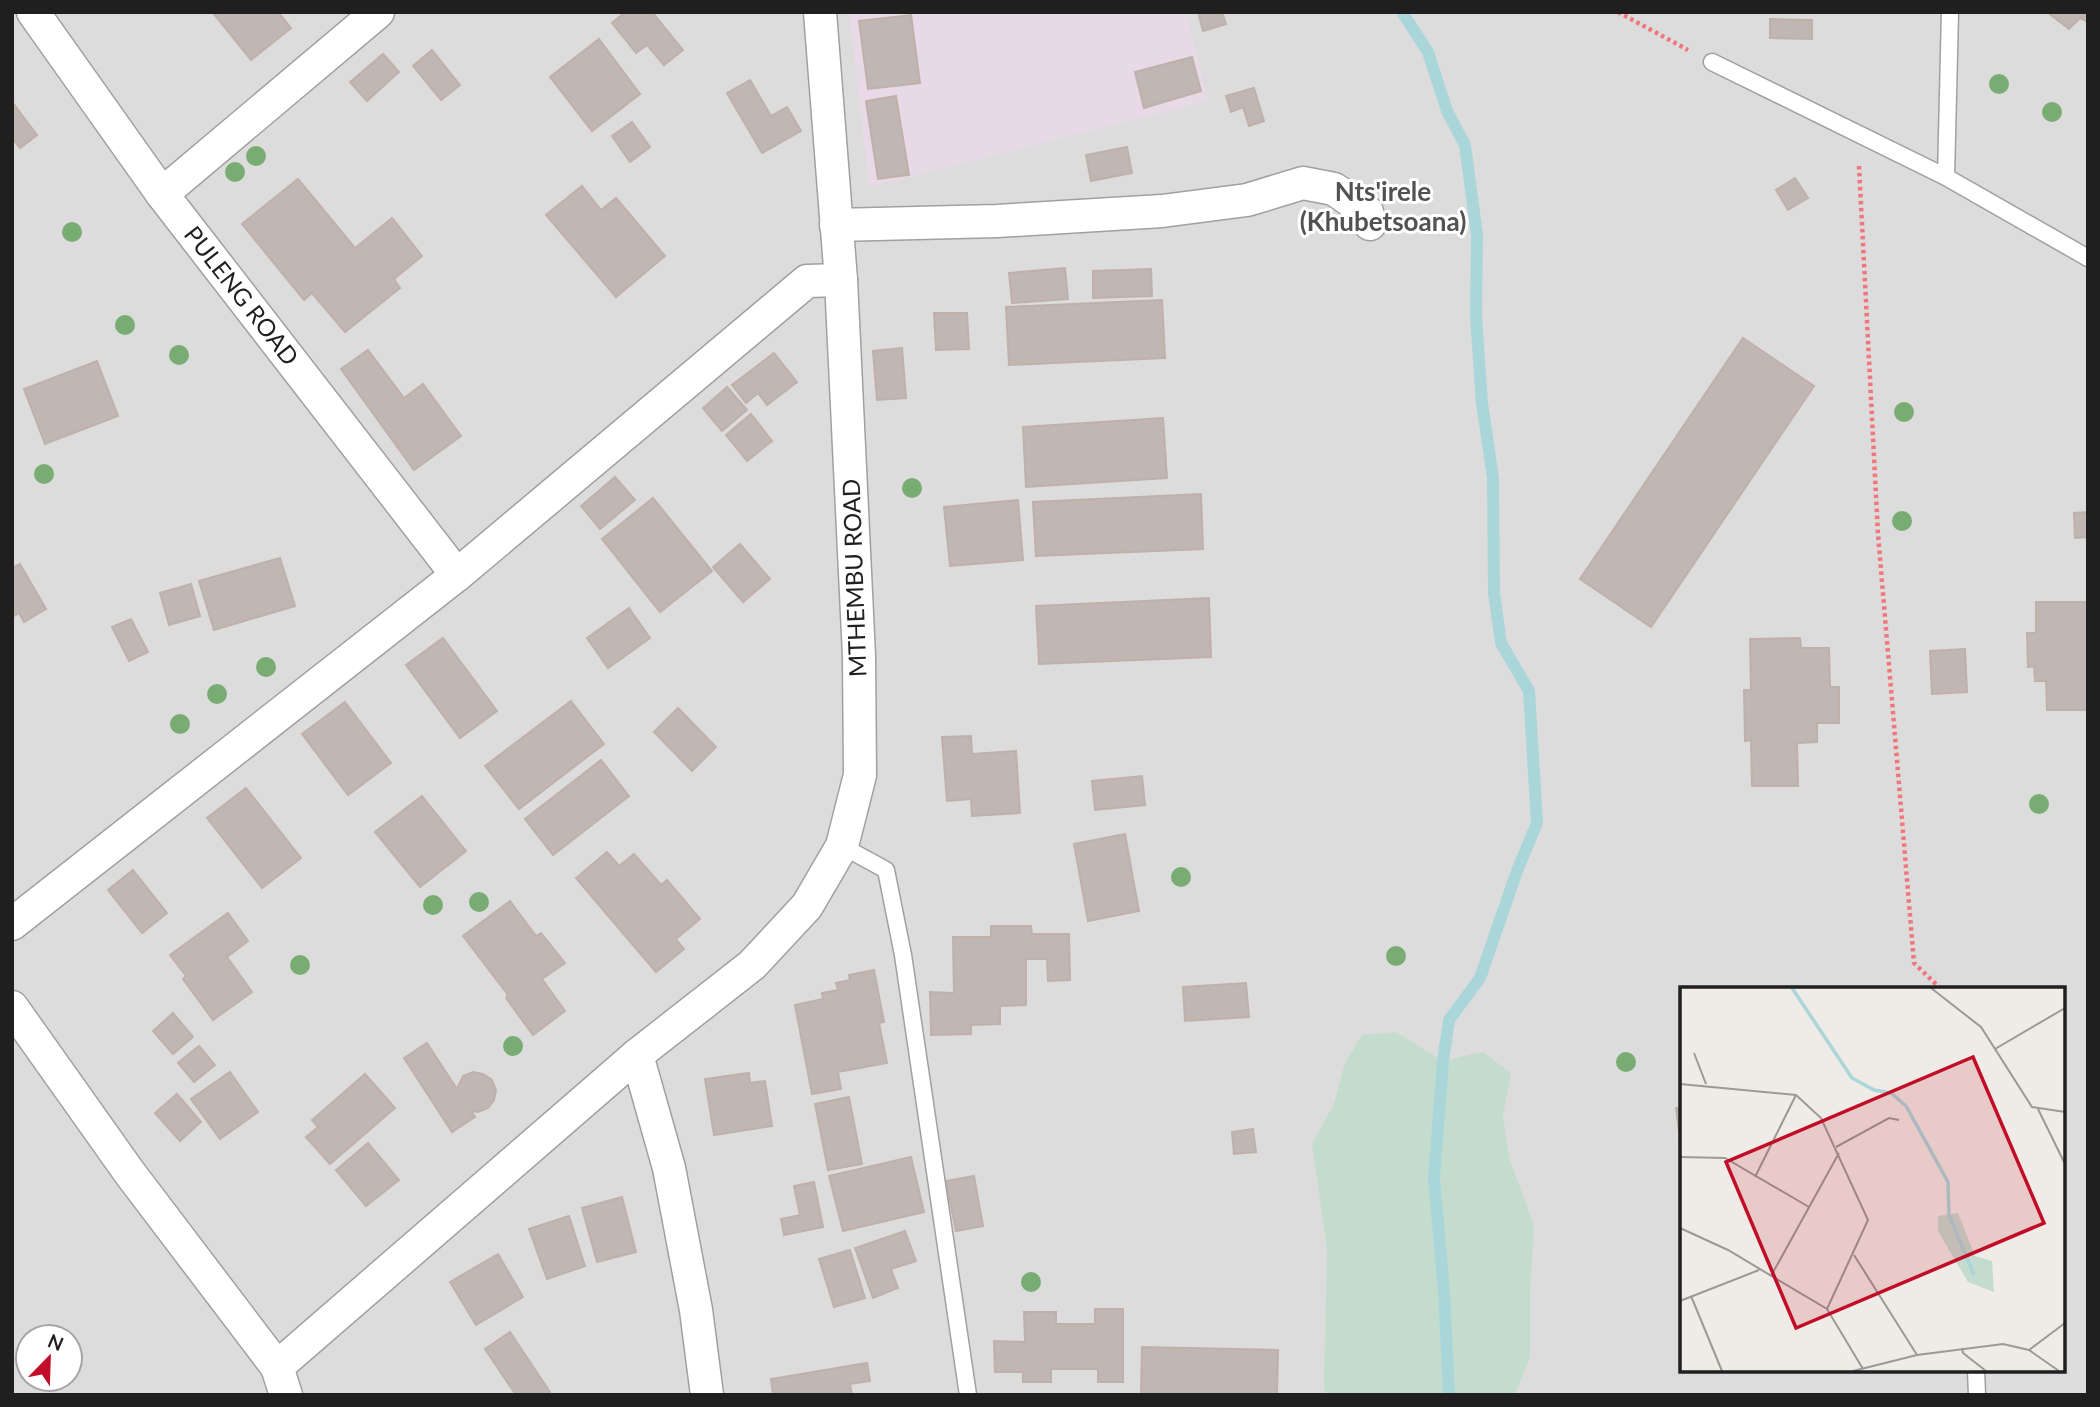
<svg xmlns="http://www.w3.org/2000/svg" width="2100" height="1407" viewBox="0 0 2100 1407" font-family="Lato,sans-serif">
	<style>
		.residential { fill: #dddcdd; fill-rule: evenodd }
		.industrial { fill: #e8d9e7 }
		.wetland { fill: #c4dcce }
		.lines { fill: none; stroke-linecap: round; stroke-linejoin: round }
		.stream { stroke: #aad6da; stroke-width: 12 }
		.building { fill: #c0b6b3; stroke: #c0b0aa; stroke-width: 2 }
		.lane-casing { stroke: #a0a0a0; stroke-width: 19 }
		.street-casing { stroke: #a0a0a0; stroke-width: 35 }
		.path { stroke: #f1767b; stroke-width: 4.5; stroke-dasharray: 3.5 3.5; stroke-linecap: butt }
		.lane { stroke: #fff; stroke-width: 16 }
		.street { stroke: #fff; stroke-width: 32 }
		.tree { fill: #79ac72 }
		.labels { text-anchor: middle; stroke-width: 6; stroke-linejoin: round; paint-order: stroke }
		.street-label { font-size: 24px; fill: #1f1f1f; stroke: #fff }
		.neighbourhood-label { font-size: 26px; font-weight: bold; fill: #525252; stroke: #fff }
		.inset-river { fill: none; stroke: #aad6da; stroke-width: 3.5 }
		.inset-road { fill: none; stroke: #9c9996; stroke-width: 2 }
		.view { fill: #c10d27; fill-opacity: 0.15; stroke: #c10d27; stroke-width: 3.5 }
		.inset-edge { fill: none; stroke: #1f1f1f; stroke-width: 3.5 }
	</style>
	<rect width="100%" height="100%" fill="#efebe6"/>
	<!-- residential -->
	<path class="residential" d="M12 12H2088V1395H12ZM1682 989H2063V1370H1682ZM28 1337H70V1379H28Z"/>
	<!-- industrial -->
	<path class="industrial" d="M849 12H1186L1208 101 869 187Z"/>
	<!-- wetland -->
	<path class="wetland" d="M1396 1032 1443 1061 1483 1052 1511 1073 1503 1115 1509 1158 1534 1225 1530 1294V1357L1515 1395H1326L1324 1386 1327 1249 1312 1144 1334 1104 1345 1063 1362 1035Z"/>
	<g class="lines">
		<!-- stream -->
		<path class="stream" d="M1402 12 1428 52 1447 111 1465 145 1477 235 1476 317 1482 403 1493 478 1494 593 1501 643 1529 691 1537 823 1517 871 1480 978 1449 1020 1443 1061 1434 1178 1444 1292 1449 1395"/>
	</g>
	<!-- building -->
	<g class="building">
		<path d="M278 12 291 28 251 60 213 13Z"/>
		<path d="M625 12H652L683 50 664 65 647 45 636 53 612 23Z"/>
		<path d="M1198 12H1222L1226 24 1203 31Z"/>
		<path d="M2047 12H2088V22L2080 18 2069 29Z"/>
		<path d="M911 15 920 83 868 89 859 21Z"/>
		<path d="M1770 19 1812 20V39L1770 38Z"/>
		<path d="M599 39 640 94 592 131 550 77Z"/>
		<path d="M432 50 460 85 441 100 413 66Z"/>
		<path d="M383 54 399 72 367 101 350 82Z"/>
		<path d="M1192 57 1201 91 1144 108 1135 72Z"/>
		<path d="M750 80 771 116 787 107 801 131 762 153 727 93Z"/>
		<path d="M1254 88 1264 121 1249 126 1243 107 1231 112 1226 96Z"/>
		<path d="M896 96 909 175 878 179 866 101Z"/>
		<path d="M13 103 37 135 20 148 12 138Z"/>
		<path d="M632 122 650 147 630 162 612 136Z"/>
		<path d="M1127 147 1132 173 1091 181 1086 155Z"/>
		<path d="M1795 178 1808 198 1788 210 1776 190Z"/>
		<path d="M298 179 355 248 392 218 422 256 394 279 400 288 345 332 312 293 304 300 242 224Z"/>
		<path d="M582 186 601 210 616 198 665 256 616 297 546 215Z"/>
		<path d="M1065 268 1068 299 1012 303 1009 273Z"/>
		<path d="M1151 269 1152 296 1093 298V271Z"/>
		<path d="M1162 300 1165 358 1009 365 1006 307Z"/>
		<path d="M934 313H967L969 349 936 350Z"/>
		<path d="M1743 338 1814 386 1651 627 1580 579Z"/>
		<path d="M902 348 906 398 877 400 873 351Z"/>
		<path d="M368 350 404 398 423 384 461 436 414 470 341 369Z"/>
		<path d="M774 353 797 382 767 405 758 393 746 403 732 385Z"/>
		<path d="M97 361 118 416 45 444 24 389Z"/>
		<path d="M727 387 747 410 722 431 703 408Z"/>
		<path d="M751 414 772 441 747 461 726 435Z"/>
		<path d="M1163 418 1167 478 1026 487 1023 427Z"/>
		<path d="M615 477 635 500 600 529 581 506Z"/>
		<path d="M1201 494 1203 549 1036 556 1033 502Z"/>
		<path d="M653 498 712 571 660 612 602 539Z"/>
		<path d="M1018 500 1023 560 950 566 944 507Z"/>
		<path d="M2088 512V537L2075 538 2074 513Z"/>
		<path d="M740 544 770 579 743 602 713 567Z"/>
		<path d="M280 558 295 606 214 630 199 581Z"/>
		<path d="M20 564 46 609 24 622 19 613 12 617V568Z"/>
		<path d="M191 584 200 616 169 625 160 593Z"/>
		<path d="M1209 598 1211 657 1039 664 1036 606Z"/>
		<path d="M2036 602H2087L2088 710H2047L2046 681H2035L2034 666 2028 667 2027 633H2036Z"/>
		<path d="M629 608 650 638 608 668 587 638Z"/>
		<path d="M131 619 148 652 129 661 112 627Z"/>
		<path d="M443 638 497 711 460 738 406 665Z"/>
		<path d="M1800 638 1801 648H1829L1830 687H1839V723H1817V742L1797 743 1798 786H1752L1751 740 1745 741 1744 690H1751L1750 639Z"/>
		<path d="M1965 649 1967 692 1932 694 1930 651Z"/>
		<path d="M571 701 604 744 519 809 485 766Z"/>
		<path d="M345 702 391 763 348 795 302 734Z"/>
		<path d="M678 708 716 747 692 771 654 732Z"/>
		<path d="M971 736 972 754 1016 751 1020 813 972 816 971 799 947 801 942 737Z"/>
		<path d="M601 760 629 796 553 855 525 819Z"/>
		<path d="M1142 776 1145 805 1095 810 1092 781Z"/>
		<path d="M246 788 301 858 262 888 207 818Z"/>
		<path d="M422 796 466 851 420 887 375 832Z"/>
		<path d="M1125 834 1139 911 1088 921 1074 844Z"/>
		<path d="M607 852 619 866 634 854 661 885 667 880 700 919 676 939 684 949 656 972 576 878Z"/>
		<path d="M133 870 167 913 142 933 108 890Z"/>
		<path d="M510 901 536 936 541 933 565 963 542 979 565 1011 533 1035 506 998 508 995 463 936Z"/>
		<path d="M228 913 248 941 227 957 252 992 213 1020 183 979 186 976 170 955Z"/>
		<path d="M991 926H1031L1032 934H1069L1070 980 1048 981 1047 959H1026V1005L1000 1006V1024L971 1025V1034L931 1035 930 992 954 993 953 937H991Z"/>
		<path d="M874 970 884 1022 879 1023 887 1063 838 1072 841 1089 812 1094 795 1005 823 999 822 993 838 990 836 983 850 980 849 975Z"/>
		<path d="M1246 983 1249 1017 1185 1021 1183 987Z"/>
		<path d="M173 1013 193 1037 173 1054 153 1031Z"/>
		<path d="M427 1043 457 1089 463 1076 473 1072 483 1074 492 1080 496 1090 494 1100 488 1108 478 1112 471 1111 475 1117 452 1132 404 1058Z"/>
		<path d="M199 1046 215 1065 194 1082 178 1063Z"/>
		<path d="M230 1072 258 1112 220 1139 191 1099Z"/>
		<path d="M749 1073 750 1083 765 1081 772 1126 714 1135 705 1079Z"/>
		<path d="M365 1074 395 1108 330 1164 306 1137 318 1127 312 1120Z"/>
		<path d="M177 1094 201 1122 180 1141 155 1113Z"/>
		<path d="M849 1097 862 1164 828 1170 815 1104Z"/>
		<path d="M1676 1108H1682V1147H1681Z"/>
		<path d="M1253 1129 1256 1152 1234 1154 1232 1132Z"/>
		<path d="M368 1143 399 1180 366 1206 336 1170Z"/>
		<path d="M911 1157 924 1212 843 1231 829 1176Z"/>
		<path d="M974 1176 983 1226 956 1231 946 1181Z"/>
		<path d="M814 1182 823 1227 784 1235 781 1219 800 1215 794 1186Z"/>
		<path d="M622 1197 636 1252 597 1262 582 1208Z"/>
		<path d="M569 1216 585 1266 547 1279 529 1229Z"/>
		<path d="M905 1231 916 1261 891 1269 898 1288 873 1298 855 1248Z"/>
		<path d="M850 1250 865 1298 834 1307 819 1259Z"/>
		<path d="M498 1254 523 1297 476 1325 450 1282Z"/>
		<path d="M1095 1309H1123V1382H1098V1369H1051V1382H1023V1372H995L994 1341 1025 1342 1024 1312H1056V1324H1095Z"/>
		<path d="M510 1332 550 1392 546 1395H516L485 1349Z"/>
		<path d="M1142 1347 1278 1350 1277 1395H1141Z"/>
		<path d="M867 1363 870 1381 850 1384 852 1395H773L771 1379Z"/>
	</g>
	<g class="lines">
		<defs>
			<g id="lane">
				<path d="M1712 62 1946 177 2088 258"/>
				<path d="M1946 177 1950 12"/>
				<path d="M842 846 886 870 903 955 968 1395"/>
				<path d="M1976 1370 1977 1395"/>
			</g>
			<g id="street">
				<path d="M33 12 162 194 457 575"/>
				<path d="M162 194 378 12"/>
				<path d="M836 225 997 221 1162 211 1247 200 1303 183 1334 189 1367 212 1370 224"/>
				<path d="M12 924 457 575 807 281 841 280"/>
				<path d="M12 1007 129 1172 277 1367 286 1395"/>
				<path d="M637 1055 669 1168 696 1310 707 1395"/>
				<path d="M277 1367 637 1055 752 965 807 906 842 846 860 775 859 656 841 280 820 12"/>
			</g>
		</defs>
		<!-- lane casing -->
		<use href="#lane" class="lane-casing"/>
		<!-- street casing -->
		<use href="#street" class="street-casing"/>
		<!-- path -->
		<g class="path">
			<path d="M1618 12 1688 50"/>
			<path d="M1859 166 1878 534 1914 963 1941 989"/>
		</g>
		<!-- lane -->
		<use href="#lane" class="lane"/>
		<!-- street -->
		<use href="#street" class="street"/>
	</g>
	<!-- trees -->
	<g class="tree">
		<circle cx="1999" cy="84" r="10"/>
		<circle cx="2052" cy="112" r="10"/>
		<circle cx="256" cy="156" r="10"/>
		<circle cx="235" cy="172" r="10"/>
		<circle cx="72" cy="232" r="10"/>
		<circle cx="125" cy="325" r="10"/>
		<circle cx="179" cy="355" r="10"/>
		<circle cx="1904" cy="412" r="10"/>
		<circle cx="44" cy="474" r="10"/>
		<circle cx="912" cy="488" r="10"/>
		<circle cx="1902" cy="521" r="10"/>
		<circle cx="266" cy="667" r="10"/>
		<circle cx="217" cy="694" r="10"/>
		<circle cx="180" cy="724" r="10"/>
		<circle cx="2039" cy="804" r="10"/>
		<circle cx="1181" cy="877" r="10"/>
		<circle cx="479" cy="902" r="10"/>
		<circle cx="433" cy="905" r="10"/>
		<circle cx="1396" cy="956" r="10"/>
		<circle cx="300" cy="965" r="10"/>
		<circle cx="513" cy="1046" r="10"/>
		<circle cx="1626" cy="1062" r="10"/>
		<circle cx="1031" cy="1282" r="10"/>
	</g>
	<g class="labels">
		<!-- street labels -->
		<g class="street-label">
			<text transform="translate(241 296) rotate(52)" y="8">PULENG ROAD</text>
			<text transform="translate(855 578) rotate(-92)" y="8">MTHEMBU ROAD</text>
		</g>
		<!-- neighbourhood labels -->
		<g class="neighbourhood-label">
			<text x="1383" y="201">Nts'irele<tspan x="1383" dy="30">(Khubetsoana)</tspan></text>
		</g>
	</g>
	<!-- overview -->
	<g transform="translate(1680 987)">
		<rect width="385" height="385" fill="#efebe6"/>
		<path d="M278 226 295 269 312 274 314 305 288 295 258 244V229Z" fill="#c4dcce"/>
		<path class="inset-river" d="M112 1 172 91 194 103 211 106 226 119 268 195 269 228 294 288"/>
		<path class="inset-road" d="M251 1 301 40 352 120 385 125M315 62 385 21M14 66 26 97M0 97 116 108 141 131 188 233 147 322M358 122 385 177M156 160 209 131 219 133M0 170 45 171 129 220M75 190 116 108M0 241 48 263 147 322 183 382M174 268 237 368M91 289 159 166M11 309 42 384M0 314 79 283M282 361 283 366 306 384M349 363 385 336M173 384 237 368 323 357 349 363 379 384"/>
		<path class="view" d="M293 70 364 236 116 341 46 175Z"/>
		<rect width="385" height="385" class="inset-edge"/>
	</g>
	<!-- border -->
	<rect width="2100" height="1407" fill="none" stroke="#1f1f1f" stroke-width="28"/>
	<!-- north arrow -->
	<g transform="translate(49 1358) rotate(23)"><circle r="33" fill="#ffffff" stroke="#a5a5a5" stroke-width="2"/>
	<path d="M0-5L12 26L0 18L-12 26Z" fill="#c10d27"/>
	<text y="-10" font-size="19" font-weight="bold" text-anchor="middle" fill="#1f1f1f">N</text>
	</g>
</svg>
